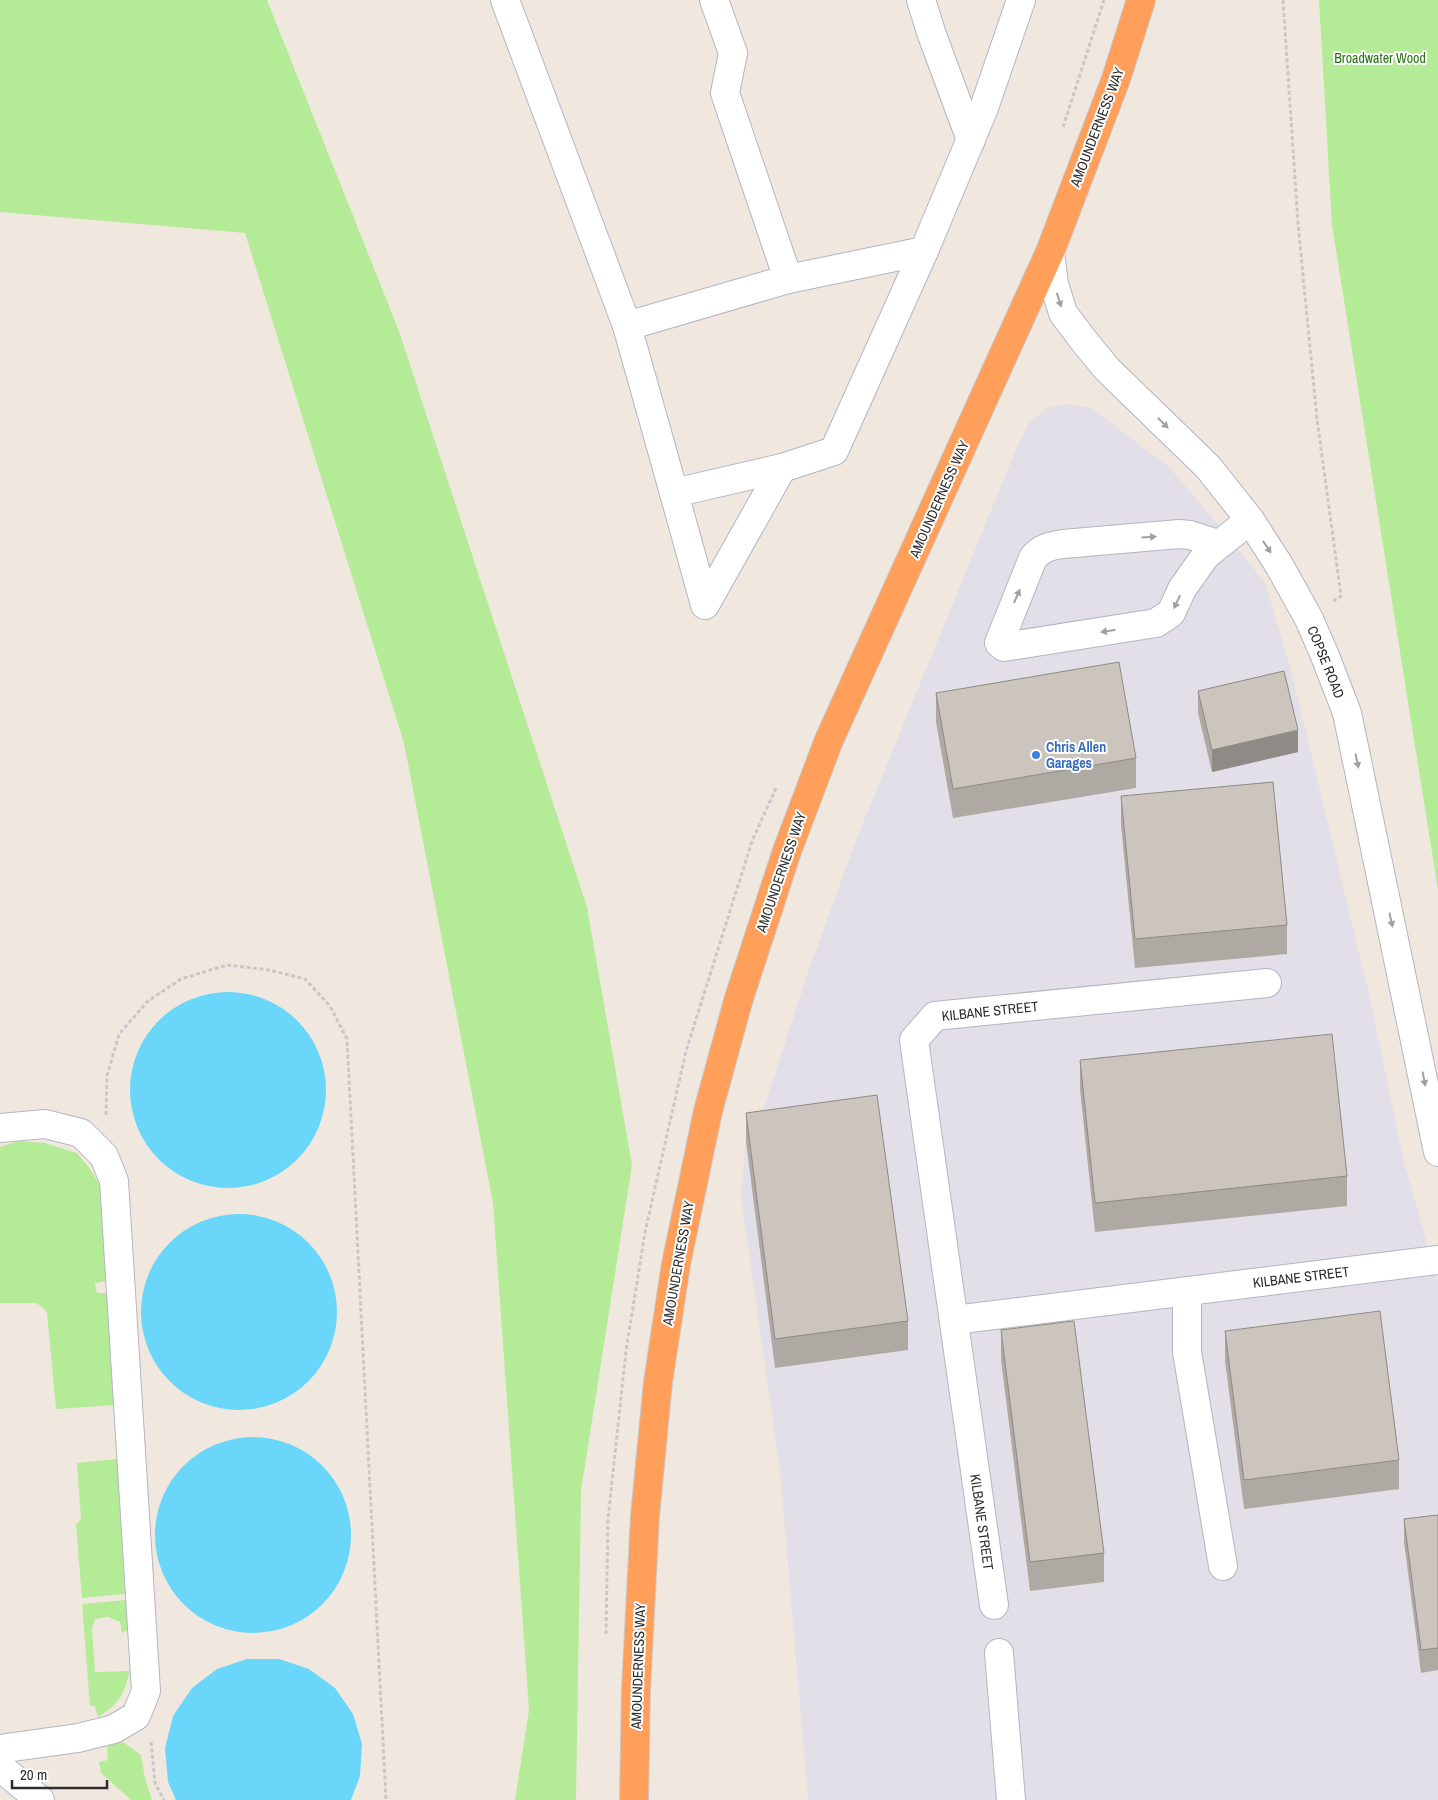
<svg xmlns="http://www.w3.org/2000/svg" width="1438" height="1800" viewBox="0 0 1438 1800" font-family="'Archivo Narrow',sans-serif">
	<style>
		.industrial { fill: #e2dfe8 }
		.green { fill: #b4eb97 }
		.water { fill: #69d6fa }
		.lines { fill: none; stroke-linecap: round; stroke-linejoin: round }
		.minor-casing { stroke: #b3b5c2; stroke-width: 30 }
		.highway-casing { stroke: #c8c8c8; stroke-width: 30 }
		.path { stroke: #c8c8c8; stroke-width: 3; stroke-dasharray: 4 2.5; stroke-linecap: butt }
		.minor { stroke: #fff; stroke-width: 28 }
		.highway { stroke: #ff9f5a; stroke-width: 28 }
		.wall { fill: #afa9a3 }
		.shaded-wall { fill: #8e8a85 }
		.building { fill: #cbc5be; stroke: #8e8a85 }
		.oneway { fill: #a0a0a0 }
		.shop-dot { fill: #3f7fe0; stroke: #fff; stroke-width: 2 }
		.labels { text-anchor: middle; stroke-width: 4; stroke-linejoin: round; paint-order: stroke }
		.park-label { font-size: 14px; fill: #297314; stroke: #fff }
		.street-label { font-size: 14px; fill: #2d2d2d; stroke: #fff }
		.shop-label { font-size: 14px; font-weight: bold; fill: #366cbe; stroke: #fff; text-anchor: start }
	</style>
	<rect width="100%" height="100%" fill="#f0e8df"/>
	<!-- industrial -->
	<path class="industrial" d="M1067 404 1091 408 1169 467 1215 521 1265 582 1292 674 1369 994 1404 1162 1438 1282V1800H808L780 1471 741 1196 746 1139 765 1104 811 964 858 835 1017 447 1029 423 1047 408Z"/>
	<!-- green -->
	<g class="green">
		<path d="M0 0H267L399 331 587 907 632 1165 581 1491 576 1800H515L529 1710 493 1203 404 743 245 233 0 212Z"/>
		<path d="M1319 0H1438V890L1332 225Z"/>
		<path d="M18 1141 45 1143 77 1153 90 1169 103 1191 109 1281 95 1283 97 1293H108L115 1405 56 1409 47 1312 37 1303H0V1147Z"/>
		<path d="M117 1459 125 1594 82 1598 76 1525 81 1519 77 1463Z"/>
		<path d="M126 1600 128 1630 122 1633 120 1622 108 1617 95 1619 92 1629 95 1672 130 1671C123 1696 120 1703 98 1717L95 1706H90L82 1604Z"/>
		<path d="M123 1742 141 1755 145 1778 152 1800H131L101 1773 99 1762 108 1760 107 1743Z"/>
	</g>
	<!-- water -->
	<g class="water">
		<circle cx="228" cy="1090" r="98"/>
		<circle cx="239" cy="1312" r="98"/>
		<circle cx="253" cy="1535" r="98"/>
		<path d="M247 1659H279L309 1669 335 1688 353 1714 362 1744 360 1776 351 1800H176L168 1782 165 1748 173 1716 192 1688 217 1669Z"/>
	</g>
	<g class="lines">
		<defs>
			<g id="minor">
				<path d="M505 0 627 326 788 279 924 251 984 108 1021 0"/>
				<path d="M714 0 733 53 725 93 788 279"/>
				<path d="M921 0 932 35 971 140"/>
				<path d="M1050 252 1054 284 1063 313 1084 341 1107 369 1208 467 1250 520 1279 565 1309 619 1325 656 1347 713 1438 1152"/>
				<path d="M627 326 674 493 782 468 834 451 924 251"/>
				<path d="M674 493 705 605 782 468"/>
				<path d="M1218 544 1190 535 1179 534 1063 544C1050 546 1041 548 1033 558L999 643 1004 647 1010 646 1156 623 1171 613 1182 589 1206 555 1250 520"/>
				<path d="M0 1128 45 1124 81 1133 104 1156 114 1181 146 1691 136 1716 114 1729 78 1738 6 1748 0 1751"/>
				<path d="M1187 1292V1352L1223 1566"/>
				<path d="M954 1320 1438 1260"/>
				<path d="M994 1605 914 1040 935 1016 1267 983"/>
				<path d="M999 1653 1011 1800"/>
				<path d="M0 1767 40 1800"/>
			</g>
			<path id="highway" d="M634 1800 636 1689 645 1516 658 1382 676 1264 708 1111 739 998 787 851 829 740 1050 252 1116 79 1141 0"/>
		</defs>
		<!-- minor casing -->
		<use href="#minor" class="minor-casing"/>
		<!-- highway casing -->
		<use href="#highway" class="highway-casing"/>
		<!-- path -->
		<g class="path">
			<path d="M1283 0 1298 223 1317 419 1341 596 1332 602"/>
			<path d="M1063 127 1104 0"/>
			<path d="M106 1115 107 1076 119 1034 148 1001 181 979 227 965 269 970 305 979 330 1006 347 1039 386 1800"/>
			<path d="M606 1634 608 1519 626 1351 645 1232 686 1051 752 841 776 788"/>
			<path d="M151 1742 155 1783 164 1800"/>
		</g>
		<!-- minor -->
		<use href="#minor" class="minor"/>
		<!-- highway -->
		<use href="#highway" class="highway"/>
	</g>
	<!-- wall -->
	<g class="wall">
		<path d="M1198 691 1298 752 1212 772 1198 713Z"/>
		<path d="M936 693 1136 758V788L953 818 936 722Z"/>
		<path d="M1121 796 1287 925V954L1135 968 1121 825Z"/>
		<path d="M1080 1060 1347 1176V1206L1095 1232 1080 1089Z"/>
		<path d="M746 1113 908 1321V1350L775 1368 746 1142Z"/>
		<path d="M1001 1330 1104 1553V1582L1030 1591 1001 1360Z"/>
		<path d="M1225 1331 1399 1460V1489L1244 1509 1225 1361Z"/>
		<path d="M1438 1515V1670L1421 1673 1404 1542V1519Z"/>
	</g>
	<!-- shaded-wall -->
	<path class="shaded-wall" d="M1298 730V752L1212 772V750Z"/>
	<!-- building -->
	<g class="building">
		<path d="M1119 662 1136 758 953 789 936 693Z"/>
		<path d="M1284 671 1298 730 1212 750 1198 691Z"/>
		<path d="M1273 782 1287 925 1135 939 1121 796Z"/>
		<path d="M1332 1034 1347 1176 1095 1203 1080 1060Z"/>
		<path d="M877 1095 908 1321 775 1339 746 1113Z"/>
		<path d="M1380 1311 1399 1460 1244 1480 1225 1331Z"/>
		<path d="M1074 1321 1104 1553 1030 1562 1001 1330Z"/>
		<path d="M1438 1515V1648L1421 1650 1404 1519Z"/>
	</g>
	<!-- one-way arrows -->
	<defs><path id="oneway-solid" d="M-6-.8H1V-3.2L6.5 0L1 3.2V.8H-6Z" transform="scale(1.25)"/></defs>
	<g class="oneway">
		<use href="#oneway-solid" transform="translate(1059 300) rotate(73)"/>
		<use href="#oneway-solid" transform="translate(1163 423) rotate(45)"/>
		<use href="#oneway-solid" transform="translate(1149 537) rotate(-4)"/>
		<use href="#oneway-solid" transform="translate(1267 547) rotate(57)"/>
		<use href="#oneway-solid" transform="translate(1017 596) rotate(-67)"/>
		<use href="#oneway-solid" transform="translate(1177 602) rotate(115)"/>
		<use href="#oneway-solid" transform="translate(1108 631) rotate(171)"/>
		<use href="#oneway-solid" transform="translate(1357 761) rotate(78)"/>
		<use href="#oneway-solid" transform="translate(1391 920) rotate(78)"/>
		<use href="#oneway-solid" transform="translate(1424 1079) rotate(79)"/>
	</g>
	<!-- markers -->
	<circle class="shop-dot" cx="1036" cy="755" r="5"/>
	<g class="labels">
		<!-- park labels -->
		<g class="park-label">
			<text x="1380" y="63">Broadwater Wood</text>
		</g>
		<!-- street labels -->
		<g class="street-label">
			<text transform="translate(1097 127) rotate(-69)" y="5">AMOUNDERNESS WAY</text>
			<text transform="translate(939 499) rotate(-66)" y="5">AMOUNDERNESS WAY</text>
			<text transform="translate(1326 662) rotate(68)" y="5">COPSE ROAD</text>
			<text transform="translate(781 872) rotate(-71)" y="5">AMOUNDERNESS WAY</text>
			<text transform="translate(990 1011) rotate(-6)" y="5">KILBANE STREET</text>
			<text transform="translate(678 1263) rotate(-80)" y="5">AMOUNDERNESS WAY</text>
			<text transform="translate(1301 1277) rotate(-7)" y="5">KILBANE STREET</text>
			<text transform="translate(982 1522) rotate(82)" y="5">KILBANE STREET</text>
			<text transform="translate(638 1666) rotate(-88)" y="5">AMOUNDERNESS WAY</text>
		</g>
		<!-- shop labels -->
		<g class="shop-label">
			<text x="1046" y="752">Chris Allen<tspan x="1046" dy="16">Garages</tspan></text>
		</g>
	</g>
	<!-- scale -->
	<path d="M12 1780v8h95v-8" fill="none" stroke="#2d2d2d" stroke-width="2.5"/>
	<text x="20" y="1780" font-size="15" fill="#2d2d2d" stroke="#ffffff" stroke-width="4" paint-order="stroke">20 m</text>
</svg>
